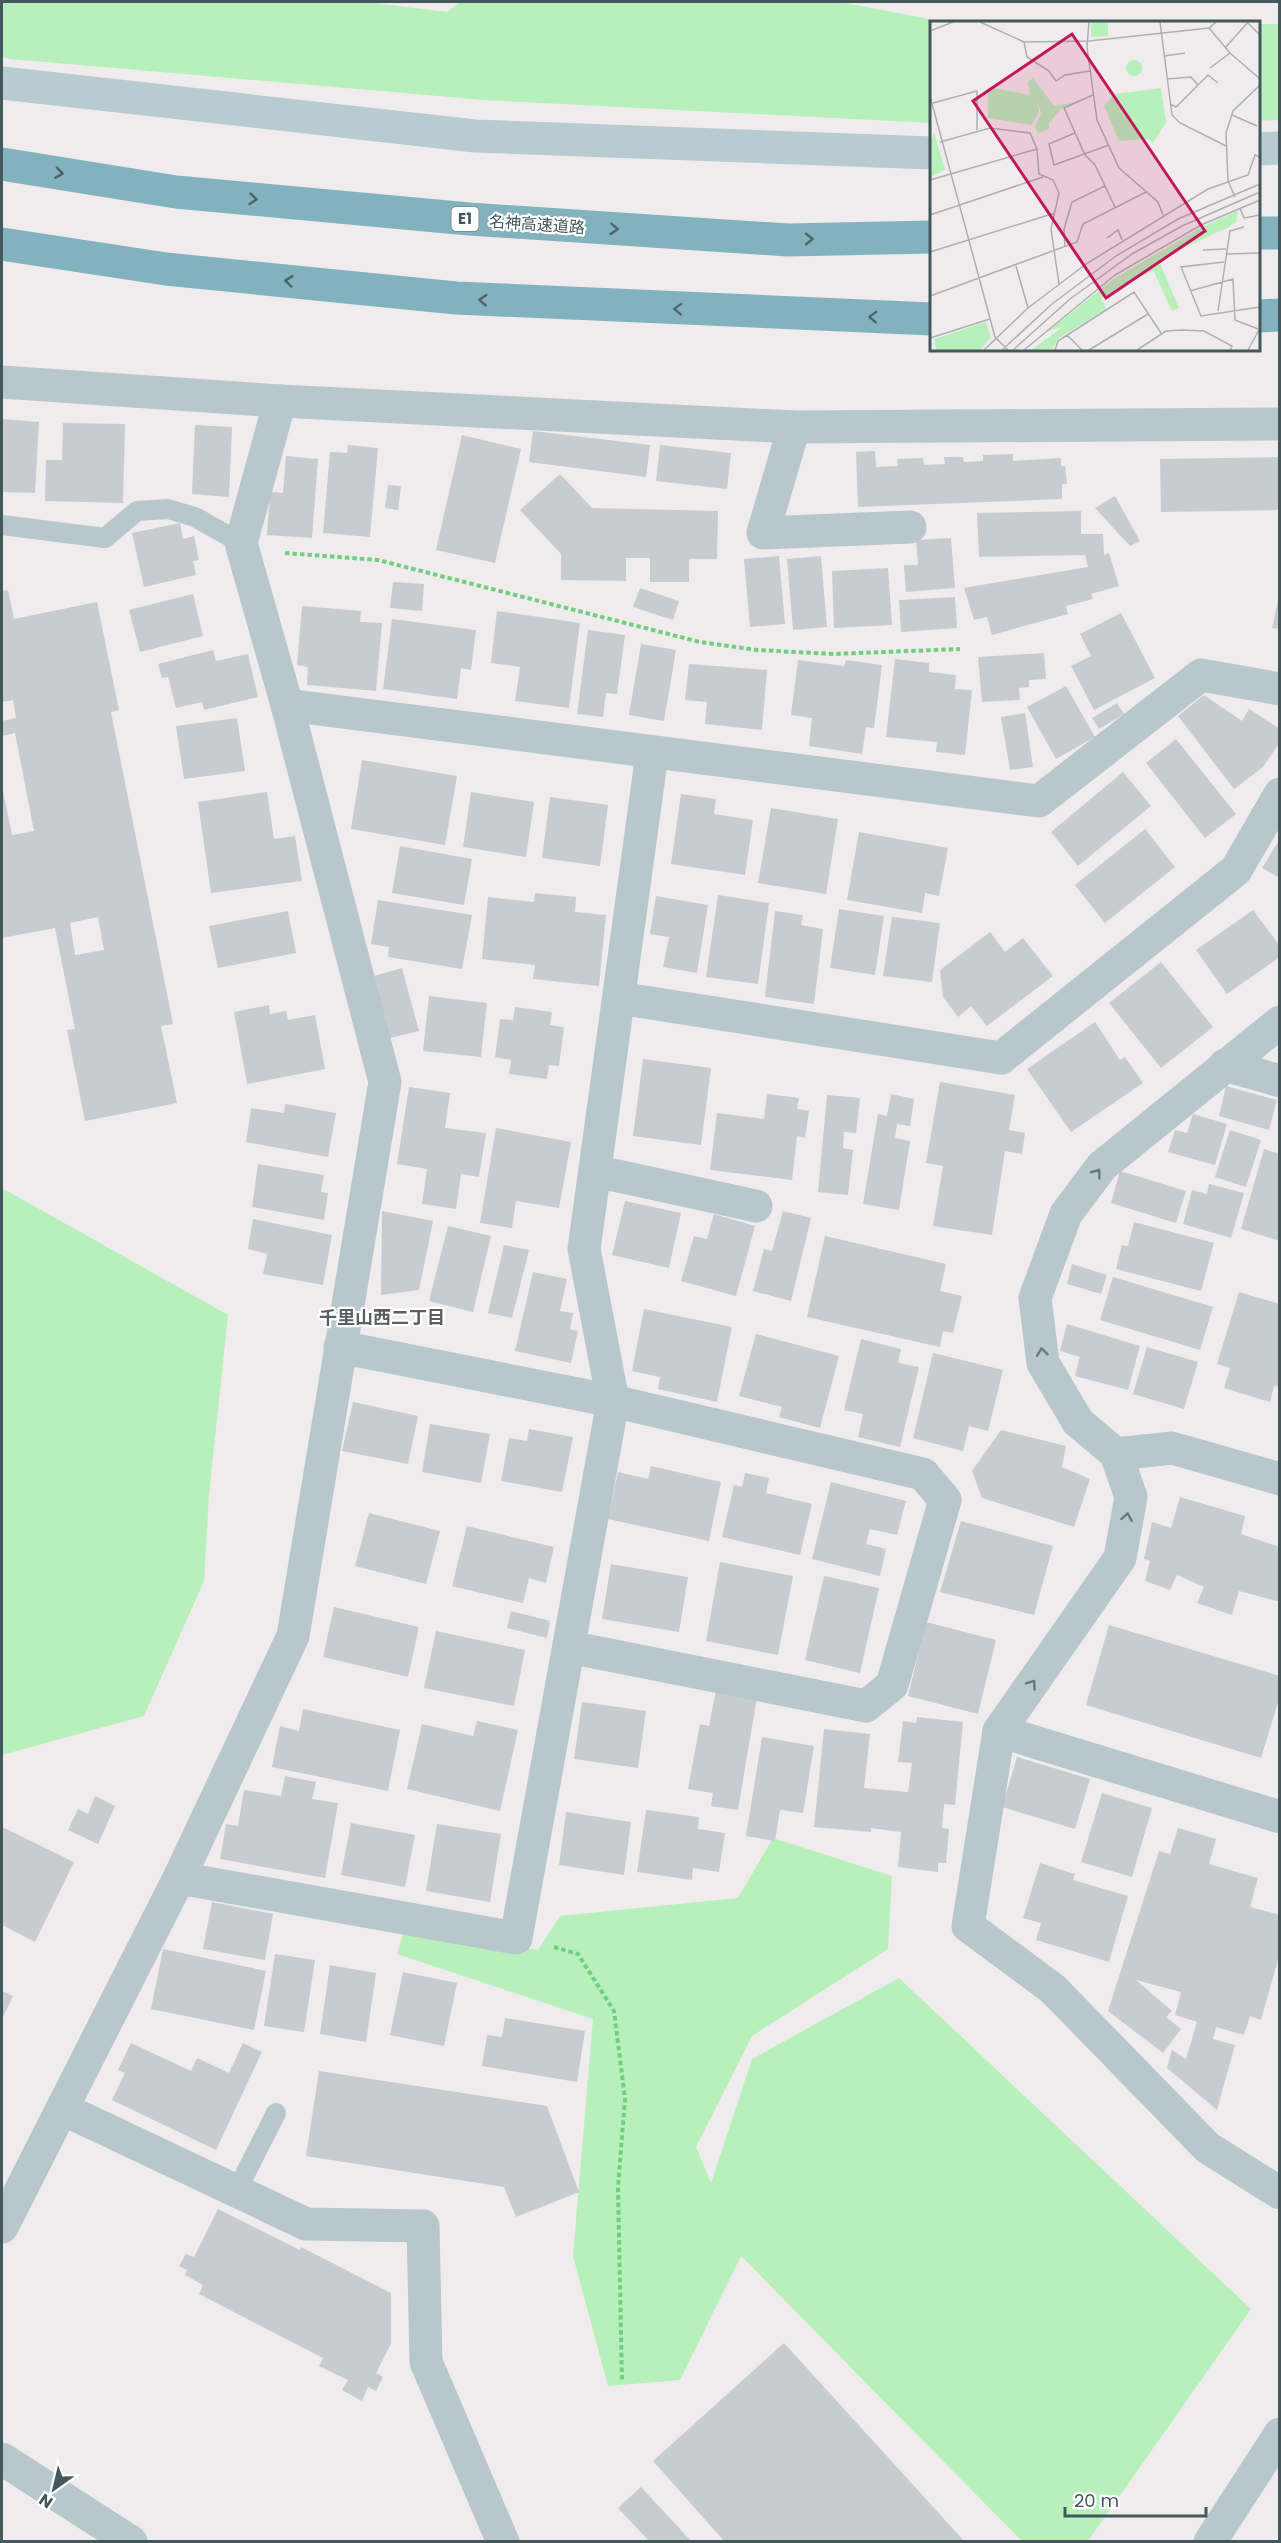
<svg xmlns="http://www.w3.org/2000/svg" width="1281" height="2543" viewBox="0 0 1281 2543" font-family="Poppins,'Noto Sans JP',sans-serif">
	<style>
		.green { fill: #b8f0bc }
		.building { fill: #c6ccd0; fill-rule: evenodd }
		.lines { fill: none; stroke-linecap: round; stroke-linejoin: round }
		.path { stroke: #70ce81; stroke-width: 4; stroke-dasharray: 4.5 3; stroke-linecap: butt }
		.lane { stroke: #b7c7cb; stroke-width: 20 }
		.street { stroke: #b7c7cb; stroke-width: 33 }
		.secondary { stroke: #b7cbd0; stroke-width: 33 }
		.highway { stroke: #82b2be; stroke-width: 33 }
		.oneway { stroke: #4d656a }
		.oneway2 { stroke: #66797d }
		.labels { text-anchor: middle; stroke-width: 4.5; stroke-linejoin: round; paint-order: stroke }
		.shield { fill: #fff; stroke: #7c898c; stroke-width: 1.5 }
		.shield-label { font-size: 15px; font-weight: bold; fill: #44575b }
		.street-label { font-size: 16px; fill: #44575b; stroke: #fff }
		.neighbourhood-label { font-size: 18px; font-weight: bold; fill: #596062; stroke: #fff }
		.inset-road { fill: none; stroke: #abb0b3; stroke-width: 1.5 }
		.view { fill: #c2185b; fill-opacity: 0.15; stroke: #c2185b; stroke-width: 3 }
		.inset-edge { fill: none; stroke: #44575b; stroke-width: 3 }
	</style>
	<rect width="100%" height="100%" fill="#f0eced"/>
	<!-- green -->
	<g class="green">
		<path d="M2 2H367L447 12 460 2H840L945 22H932L931 123 484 100 10 59 2 57Z"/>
		<path d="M1258 24H1279V120L1259 121Z"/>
		<path d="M2 1188 228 1315 209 1495 204 1581 144 1716 2 1755Z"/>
		<path d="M773 1838 892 1876 888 1949 752 2036 696 2147 711 2183 752 2059 899 1978 1251 2309 1088 2541H1022L741 2256 680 2380 608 2386 573 2256 593 2019 397 1954 404 1931 538 1950 560 1916 738 1898Z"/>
	</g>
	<!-- building -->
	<g class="building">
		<path d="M2 419 39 422 35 493 2 492Z"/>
		<path d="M63 423 125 424 123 503 45 501 46 460H62Z"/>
		<path d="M195 425 232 427 229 497 192 494Z"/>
		<path d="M533 431 650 445 646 477 529 462Z"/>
		<path d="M462 435 521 449 495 563 436 550Z"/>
		<path d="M348 445 378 448 370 537 323 533 330 452 347 453Z"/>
		<path d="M660 445 731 453 727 489 656 481Z"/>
		<path d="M875 451 876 467 898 466 897 459 923 458 924 465 945 464 944 457H963L964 462 983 461V455L1013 454V461L1061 458V466H1065L1067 484H1062V499L858 507 856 452Z"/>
		<path d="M286 456 318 459 312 538 267 535 270 492 283 493Z"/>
		<path d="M1280 457V510L1161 512 1160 459Z"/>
		<path d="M560 474 592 508 718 511 717 559H689V582H650V558H626V581L561 580V554L520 510Z"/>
		<path d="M388 485 401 486 398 510 385 508Z"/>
		<path d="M1115 496 1140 541 1130 546 1095 508Z"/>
		<path d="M1081 511V534H1103L1104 555 1109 553 1119 586 1091 594 1093 599 1066 606 1068 614 992 635 987 617 974 620 964 588 1088 567 1085 555 979 557 977 513Z"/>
		<path d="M180 523 183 539 194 536 199 560 193 561 196 575 144 587 132 533Z"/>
		<path d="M951 538 955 588 906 592 904 565H918L916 540Z"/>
		<path d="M779 556 785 624 750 627 744 559Z"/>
		<path d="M821 556 827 627 793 630 787 559Z"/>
		<path d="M888 568 892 625 834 628 832 571Z"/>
		<path d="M393 582 424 584 422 611 390 608Z"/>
		<path d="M640 588 679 601 673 620 633 607Z"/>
		<path d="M8 590 14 619 97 602 119 710 111 712 173 1024 161 1026 177 1103 85 1121 67 1030 75 1029 55 928 2 938V786L12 835 34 831 15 733 2 736V721L16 718 13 700 2 702V591ZM98 917 104 950 75 955 70 923Z"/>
		<path d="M193 594 203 636 140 652 129 610Z"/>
		<path d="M1279 596H1280V629L1272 628Z"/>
		<path d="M955 597 957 628 901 632 899 600Z"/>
		<path d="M302 606 361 611 360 622 382 623 376 691 307 685 308 667 297 665Z"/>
		<path d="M497 611 580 623 569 708 515 701 520 667 491 663Z"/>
		<path d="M1121 613 1155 678 1094 710 1071 666 1091 656 1080 634Z"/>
		<path d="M392 619 476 630 471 670 461 668 457 699 383 689Z"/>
		<path d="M588 630 625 635 617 694 606 693 603 717 577 714Z"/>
		<path d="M641 644 676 650 664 721 629 715Z"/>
		<path d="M213 650 216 661 248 654 258 697 204 710 202 702 176 708 168 677 162 678 158 664Z"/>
		<path d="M1044 653 1046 679 1029 680V687L1019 688 1020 700 982 702 978 657Z"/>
		<path d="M895 659 929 663V672L956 675 955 689 972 690 965 755 936 752 937 742 886 737Z"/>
		<path d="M798 660 844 666 846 660 882 665 874 728 866 727 862 754 809 746 812 718 791 715Z"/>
		<path d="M689 664 767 670 762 730 705 724 707 702 685 700Z"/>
		<path d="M1066 686 1095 737 1056 759 1027 707Z"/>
		<path d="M1204 695 1242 721 1249 709 1280 729V742L1263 767 1234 789 1178 716Z"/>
		<path d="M1117 703 1124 714 1099 729 1092 718Z"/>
		<path d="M1025 713 1033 767 1010 770 1001 717Z"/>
		<path d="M237 718 245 771 184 779 176 726Z"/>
		<path d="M1176 739 1236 814 1205 838 1146 763Z"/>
		<path d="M362 760 457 776 445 845 351 829Z"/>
		<path d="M1123 772 1151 806 1078 866 1051 832Z"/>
		<path d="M267 792 274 839 295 836 302 881 211 893 198 802Z"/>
		<path d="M471 792 534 802 526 857 463 847Z"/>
		<path d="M681 794 716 799 714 814 753 820 745 875 671 864Z"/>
		<path d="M550 797 608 805 600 866 542 858Z"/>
		<path d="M771 808 838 819 826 894 758 883Z"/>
		<path d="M1145 829 1175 867 1105 923 1075 885Z"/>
		<path d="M859 832 948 848 939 896 925 893 922 913 847 900Z"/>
		<path d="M1280 839V878L1262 868Z"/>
		<path d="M400 846 472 859 464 905 392 893Z"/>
		<path d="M535 893 576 897 575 912 606 915 599 986 533 979 535 965 482 959 488 897 534 902Z"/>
		<path d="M718 895 769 903 758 984 706 977Z"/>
		<path d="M656 896 708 905 697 973 663 967 669 937 650 934Z"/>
		<path d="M378 900 472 915 462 969 388 957 389 947 371 944Z"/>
		<path d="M839 909 884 916 875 975 830 968Z"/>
		<path d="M1253 910 1280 946V957L1227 994 1196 950Z"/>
		<path d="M288 911 296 953 218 968 209 926Z"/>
		<path d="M775 911 803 915 801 925 823 929 814 1004 765 997Z"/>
		<path d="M892 917 940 923 932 982 883 976Z"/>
		<path d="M990 932 1005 952 1023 938 1053 976 987 1026 971 1006 958 1017 943 997 940 970Z"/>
		<path d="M1161 962 1213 1027 1161 1068 1109 1003Z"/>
		<path d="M402 968 419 1031 390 1038 374 976Z"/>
		<path d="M429 996 487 1003 481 1057 423 1051Z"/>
		<path d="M269 1005 270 1014 286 1011 288 1020 315 1015 325 1069 247 1084 234 1012Z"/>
		<path d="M515 1007 552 1012 550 1025 564 1027 559 1066 549 1065 547 1079 509 1074 511 1060 495 1057 500 1019 513 1020Z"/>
		<path d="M1095 1022 1120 1060 1125 1057 1143 1083 1071 1132 1027 1069Z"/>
		<path d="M643 1059 711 1068 701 1145 633 1136Z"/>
		<path d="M940 1082 1015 1095 1009 1130 1025 1133 1022 1154 1005 1151 992 1235 933 1226 943 1166 926 1163Z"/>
		<path d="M1226 1086 1277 1100 1269 1130 1219 1116Z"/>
		<path d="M409 1087 450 1093 445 1128 486 1133 479 1177 461 1174 456 1209 422 1204 427 1169 397 1164Z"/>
		<path d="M767 1094 799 1098 797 1109 809 1111 805 1138 797 1136 792 1180 710 1170 717 1113 764 1119Z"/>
		<path d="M891 1094 914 1099 910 1126 897 1124 895 1138 910 1141 899 1210 863 1204 878 1114 887 1116Z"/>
		<path d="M827 1095 860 1098 856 1133 844 1132 843 1148 853 1150 848 1195 818 1192Z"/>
		<path d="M285 1104 336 1113 328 1157 246 1142 251 1108 284 1113Z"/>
		<path d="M1193 1114 1227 1124 1215 1165 1168 1152 1175 1130 1187 1133Z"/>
		<path d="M496 1128 571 1142 559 1208 516 1201 512 1228 480 1223Z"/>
		<path d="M1230 1130 1261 1140 1246 1187 1215 1177Z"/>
		<path d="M1264 1149 1280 1154V1241L1241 1229Z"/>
		<path d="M258 1164 324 1175 321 1192 328 1193 324 1220 252 1207Z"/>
		<path d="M1120 1171 1186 1191 1176 1223 1111 1203Z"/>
		<path d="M1209 1184 1244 1193 1231 1238 1183 1224 1192 1190 1207 1194Z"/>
		<path d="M625 1201 681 1213 669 1268 612 1255Z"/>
		<path d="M382 1211 433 1221 419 1290 381 1295Z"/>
		<path d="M783 1211 811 1218 791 1301 753 1291 764 1249 772 1251Z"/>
		<path d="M714 1214 755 1226 736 1296 681 1281 694 1236 707 1239Z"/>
		<path d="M253 1219 332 1235 323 1285 263 1274 267 1254 248 1249Z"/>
		<path d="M1134 1222 1214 1243 1201 1291 1116 1269 1122 1245 1128 1246Z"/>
		<path d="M448 1226 491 1236 473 1312 429 1301Z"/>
		<path d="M825 1236 946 1264 940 1291 962 1296 953 1333 943 1331 940 1347 807 1317Z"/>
		<path d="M504 1245 529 1250 512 1318 488 1313Z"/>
		<path d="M1072 1264 1107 1275 1101 1294 1067 1284Z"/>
		<path d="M533 1272 567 1279 560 1311 573 1313 570 1329 578 1331 571 1363 515 1351Z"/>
		<path d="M1113 1277 1213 1307 1200 1350 1100 1320Z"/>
		<path d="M1239 1292 1280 1304V1387L1274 1386 1270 1402 1224 1388 1230 1368 1217 1364Z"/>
		<path d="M644 1309 732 1327 717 1402 658 1389 660 1377 632 1371Z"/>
		<path d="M1067 1324 1140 1346 1128 1390 1075 1376 1080 1357 1060 1351Z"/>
		<path d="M756 1334 839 1356 820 1428 779 1417 782 1407 739 1396Z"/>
		<path d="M861 1339 901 1349 898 1363 919 1367 900 1447 858 1437 863 1414 844 1410Z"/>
		<path d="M1147 1347 1198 1362 1184 1409 1133 1394Z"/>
		<path d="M933 1353 1003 1370 988 1431 969 1426 963 1451 913 1438Z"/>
		<path d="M353 1402 418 1416 408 1464 342 1451Z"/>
		<path d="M430 1424 490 1434 481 1483 422 1472Z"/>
		<path d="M529 1429 573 1437 562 1492 501 1481 509 1438 527 1441Z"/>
		<path d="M1001 1430 1066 1446 1062 1467 1090 1479 1074 1527 982 1498 972 1471Z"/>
		<path d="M651 1466 721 1482 709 1541 608 1519 618 1472 648 1479Z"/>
		<path d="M745 1473 769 1478 766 1493 812 1504 800 1555 722 1537 734 1485 742 1487Z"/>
		<path d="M831 1482 906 1501 897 1535 870 1529 866 1544 886 1549 880 1576 812 1559Z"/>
		<path d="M1180 1497 1245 1516 1241 1534 1280 1547V1602L1239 1591 1232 1615 1197 1603 1204 1587 1177 1575 1170 1590 1145 1581 1150 1561 1144 1559 1152 1522 1171 1528Z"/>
		<path d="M369 1513 440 1531 426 1584 355 1566Z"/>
		<path d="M961 1521 1053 1546 1034 1615 940 1592Z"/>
		<path d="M467 1526 554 1547 546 1583 529 1578 523 1603 452 1586Z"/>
		<path d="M720 1562 793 1576 778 1655 706 1641Z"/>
		<path d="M611 1564 688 1577 679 1632 602 1619Z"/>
		<path d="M824 1576 879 1588 860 1673 805 1660Z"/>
		<path d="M334 1607 419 1627 408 1677 323 1657Z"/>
		<path d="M511 1611 550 1621 547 1638 507 1628Z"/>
		<path d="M926 1622 996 1640 978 1714 908 1696Z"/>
		<path d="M1109 1625 1280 1676V1696L1261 1758 1086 1705Z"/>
		<path d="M436 1631 525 1650 514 1706 424 1688Z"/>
		<path d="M716 1690 757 1697 738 1810 711 1806 713 1793 688 1789 700 1724 709 1726Z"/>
		<path d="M582 1702 646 1711 638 1768 574 1759Z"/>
		<path d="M303 1709 400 1730 388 1791 272 1767 280 1726 299 1731Z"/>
		<path d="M917 1717 963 1722 955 1805 944 1804 942 1828 949 1829 946 1863H938V1872L898 1867 901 1832 871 1828V1832L814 1827 824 1729 870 1734 864 1788 908 1792 912 1763 898 1762 903 1721 916 1723Z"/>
		<path d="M477 1721 518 1730 500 1811 407 1789 422 1724 473 1736Z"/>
		<path d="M762 1737 814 1746 803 1813 780 1810 775 1841 746 1836Z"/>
		<path d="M1017 1757 1090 1779 1075 1829 1002 1807Z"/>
		<path d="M285 1776 316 1782 312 1799 338 1803 325 1878 220 1859 226 1824 238 1826 244 1790 281 1796Z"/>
		<path d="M1102 1793 1152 1808 1132 1877 1081 1862Z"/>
		<path d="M95 1796 115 1806 98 1844 68 1830 78 1809 88 1814Z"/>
		<path d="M646 1810 699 1817 698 1829 725 1833 719 1872 693 1868 692 1880 637 1872Z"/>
		<path d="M566 1812 631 1822 624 1875 559 1865Z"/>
		<path d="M351 1823 415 1835 405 1887 341 1875Z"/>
		<path d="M437 1824 501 1834 490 1902 426 1891Z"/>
		<path d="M2 1827 74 1862 35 1942 2 1925Z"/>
		<path d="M1178 1828 1216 1839 1209 1864 1258 1878 1250 1907 1280 1915V1953L1261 2020 1250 2016 1244 2035 1216 2027 1213 2039 1235 2045 1217 2110 1167 2068 1172 2050 1186 2059 1197 2022 1175 2015 1181 1992 1136 1980 1172 2011 1166 2017 1181 2029 1163 2053 1108 2011 1159 1851 1170 1854Z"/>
		<path d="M1040 1863 1075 1874 1073 1880 1128 1896 1109 1962 1036 1940 1041 1923 1023 1918Z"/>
		<path d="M212 1902 273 1914 265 1960 203 1949Z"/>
		<path d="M163 1949 266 1971 254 2030 151 2009Z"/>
		<path d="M275 1954 315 1960 304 2032 264 2026Z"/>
		<path d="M330 1965 376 1973 366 2042 320 2034Z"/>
		<path d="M403 1972 457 1983 444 2046 390 2035Z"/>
		<path d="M2 1991 13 1996 2 2019Z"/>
		<path d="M505 2018 585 2031 577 2082 482 2066 487 2035 502 2037Z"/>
		<path d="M131 2043 191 2071 197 2058 229 2073 243 2043 262 2052 216 2150 112 2100 125 2073 118 2070Z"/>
		<path d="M319 2071 547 2106 579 2192 516 2217 504 2187 306 2156Z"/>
		<path d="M218 2209 300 2250 301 2247 391 2293V2344L376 2373 383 2377 376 2391 368 2387 362 2401 342 2390 348 2380 319 2366 323 2358 199 2294 203 2285 185 2275 187 2270 179 2266 186 2254 194 2257Z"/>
		<path d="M784 2343 965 2542H725L653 2461Z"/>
		<path d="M641 2487 692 2542H650L618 2508Z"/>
	</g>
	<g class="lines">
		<!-- path -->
		<g class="path">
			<path d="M285 553 378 560 700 642 757 650 834 654 960 649"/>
			<path d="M554 1947 578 1954 614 2011 625 2099 618 2187 622 2382"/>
		</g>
		<!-- lane -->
		<g class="lane">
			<path d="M2 525 105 538 137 511 168 509 195 517 241 543"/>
			<path d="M236 2192 276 2113"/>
		</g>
		<!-- street -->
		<g class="street">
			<path d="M2 382 280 401 794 427 1280 424"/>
			<path d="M794 427 763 533 910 527"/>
			<path d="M287 705 1039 801 1201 675 1280 689"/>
			<path d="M619 998 1001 1058 1236 870 1280 794"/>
			<path d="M1280 1022 1102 1166 1066 1214 1035 1298 1043 1363 1078 1422 1116 1454 1131 1497 1120 1558 999 1731 968 1926 1053 1989 1208 2148 1280 2193"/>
			<path d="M1225 1065 1280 1081"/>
			<path d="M595 1171 756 1206"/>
			<path d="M340 1347 613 1401 923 1474 945 1500 892 1685 866 1706 569 1647"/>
			<path d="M1116 1454 1172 1448 1280 1479"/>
			<path d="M999 1731 1280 1817"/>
			<path d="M179 1878 516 1938 613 1401 584 1249 652 754"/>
			<path d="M63 2109 306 2224 423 2226 426 2362 503 2542"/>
			<path d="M2 2227 179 1878 293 1636 385 1082 287 705 241 543 280 401"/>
			<path d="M2 2459 131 2542"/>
			<path d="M1210 2542 1280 2434"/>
		</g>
		<!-- secondary -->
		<g class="secondary">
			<path d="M2 83 475 136 932 153"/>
			<path d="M1258 149 1280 148"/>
		</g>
		<!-- highway -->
		<g class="highway">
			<path d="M2 164 176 192 469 219 788 240 932 237"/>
			<path d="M1258 233H1280"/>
			<path d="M2 244 166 269 456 298 932 319"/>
			<path d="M1258 316 1280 315"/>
		</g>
	</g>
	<!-- one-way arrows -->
	<defs><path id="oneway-chevron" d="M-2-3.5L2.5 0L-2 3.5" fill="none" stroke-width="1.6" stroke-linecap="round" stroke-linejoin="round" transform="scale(1.5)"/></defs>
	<g class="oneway">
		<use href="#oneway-chevron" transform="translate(59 173) rotate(9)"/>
		<use href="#oneway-chevron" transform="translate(253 199) rotate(5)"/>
		<use href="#oneway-chevron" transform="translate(614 229) rotate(4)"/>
		<use href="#oneway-chevron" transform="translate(809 239) rotate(-1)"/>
		<use href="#oneway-chevron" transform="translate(289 281) rotate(-174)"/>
		<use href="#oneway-chevron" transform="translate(483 300) rotate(-177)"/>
		<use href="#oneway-chevron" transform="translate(678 309) rotate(-178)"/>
		<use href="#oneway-chevron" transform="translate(873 317) rotate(-178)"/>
	</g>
	<g class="oneway2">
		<use href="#oneway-chevron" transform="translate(1097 1173) rotate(-53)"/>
		<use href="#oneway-chevron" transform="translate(1042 1352) rotate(-97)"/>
		<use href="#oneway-chevron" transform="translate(1127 1517) rotate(-80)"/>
		<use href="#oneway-chevron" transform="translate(1032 1684) rotate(-55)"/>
	</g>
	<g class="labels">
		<!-- shield labels -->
		<rect class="shield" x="451.5" y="207" width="27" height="24" rx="4.5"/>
		<g class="shield-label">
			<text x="465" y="224">E1</text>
		</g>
		<!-- street labels -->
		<g class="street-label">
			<text transform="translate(537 224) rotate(4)" y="6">名神高速道路</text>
		</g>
		<!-- neighbourhood labels -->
		<g class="neighbourhood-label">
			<text x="382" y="1324">千里山西二丁目</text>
		</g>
	</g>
	<!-- overview -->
	<g transform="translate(930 21)">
		<rect width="330" height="330" fill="#f0eced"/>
		<path d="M161 1H178V15L161 16ZM196 47a8 8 0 1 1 16 0a8 8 0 1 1-16 0ZM103 57 124 85 143 82 132 87 119 102V108L108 112 105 106 111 92 107 79 109 90 102 104 58 97V66L100 74 98 61ZM231 67 236 101 223 122 218 118 189 120 174 85 185 73ZM4 111 15 149 0 156V122ZM308 190 306 201 299 206 240 233 230 242 249 287 242 290 223 249 171 278 177 288 129 317 122 328 101 329 134 305 117 311 185 257 272 206ZM56 301 61 316 50 329H6L4 318Z" fill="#b8f0bc"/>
		<path class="inset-road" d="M50 1 94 21 159 20 279 7 286 1M159 1 157 26 167 99 189 147 228 181 233 194M230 1 242 94 250 102 296 125M317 1 330 14M279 7 300 32 330 58M0 10 23 1M94 21 97 36 119 50 126 60 135 54 160 50M295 27 318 1M234 35 255 32M280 47 300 32M237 58 261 56 268 64M163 74 134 87 155 134 165 144 185 186M0 75 65 316 78 329M3 82 47 70V109M240 83 246 86 278 54 288 62M302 94 327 105M145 112 119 123 124 144 179 124M10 121 60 107 100 112 107 128 109 153 123 159 129 172 121 208 129 263M0 159 107 128M305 176 298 160 296 112 303 90 330 64M310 187 314 197 330 194M0 194 113 156M177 217 188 209 192 219M135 226 134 208 142 181 175 165M273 229 296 228M0 231 125 192M296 233 330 232M294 241 251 246 271 295 330 286M86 245 98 287M260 270 303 258 305 299 328 308M0 275 147 221 153 203 216 171M288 290 300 210 314 206M137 314 152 329M0 317 60 298M54 329 98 287 156 243 278 168 318 154 325 134 330 136M72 329 122 283 186 235 248 198 330 163M83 329 140 278 202 233 252 205 330 171M94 329 185 254 271 204 330 179M125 329 128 320 204 271 231 312M159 329 218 293M207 329 236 310 252 309 274 310 302 325 300 329M318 329 330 307"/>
		<path class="view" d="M142 13 275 210 176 277 43 80Z"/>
		<rect width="330" height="330" class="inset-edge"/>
	</g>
	<!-- border -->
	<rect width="1281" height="2543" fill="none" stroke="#44575b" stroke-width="6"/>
	<!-- north arrow -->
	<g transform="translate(54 2489) rotate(214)" stroke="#ffffff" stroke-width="4.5" paint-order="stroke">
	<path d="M0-4.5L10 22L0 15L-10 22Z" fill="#44575b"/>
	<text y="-9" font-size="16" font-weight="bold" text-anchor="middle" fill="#44575b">N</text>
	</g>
	<!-- scale -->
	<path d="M1065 2507v9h141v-9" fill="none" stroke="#44575b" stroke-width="3"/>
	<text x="1074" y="2507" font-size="18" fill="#44575b" stroke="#ffffff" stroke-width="4.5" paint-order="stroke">20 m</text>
</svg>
